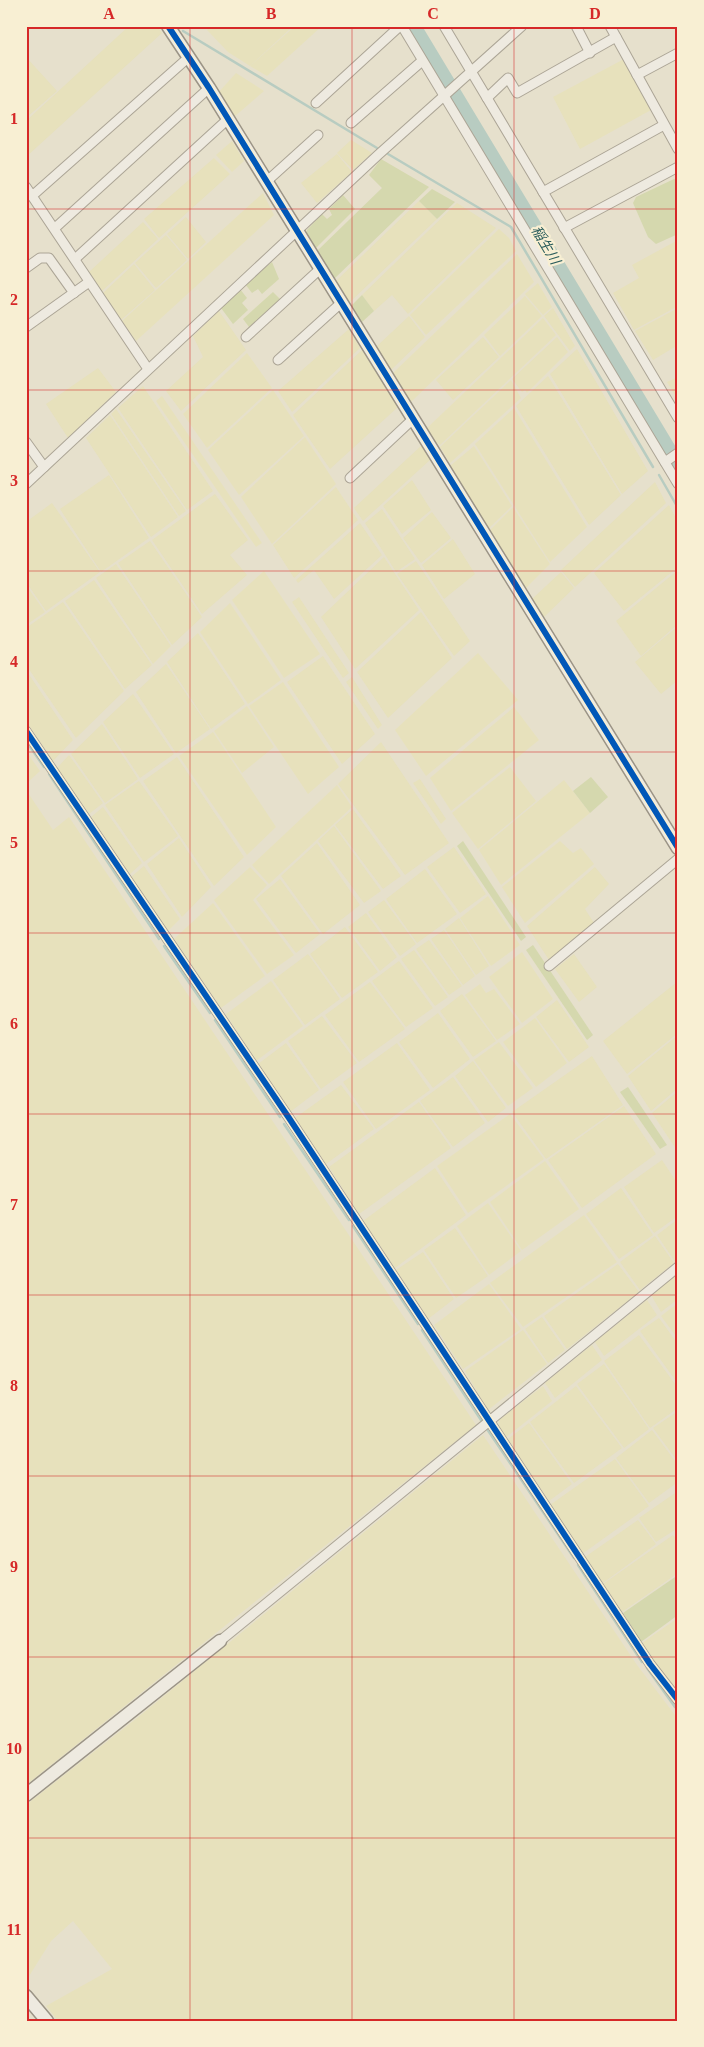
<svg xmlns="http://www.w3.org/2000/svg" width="704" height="2047" viewBox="0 0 704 2047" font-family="'Times New Roman','Noto Sans JP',serif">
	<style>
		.farmland { fill: #e7e1bc }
		.green { fill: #d5d8ae }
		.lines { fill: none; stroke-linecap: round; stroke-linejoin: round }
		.stream { stroke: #b8ccc1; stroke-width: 2.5 }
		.river { stroke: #b8ccc1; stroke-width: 14 }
		.street-casing { stroke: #aca596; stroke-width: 11 }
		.secondary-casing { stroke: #9b9486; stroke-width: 15 }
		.street { stroke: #eeeae0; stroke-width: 9 }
		.secondary { stroke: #eeeae0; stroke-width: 12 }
		.cycleway-casing { stroke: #f8efd3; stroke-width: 9 }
		.cycleway { stroke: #0057b8; stroke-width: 6 }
		.grid { fill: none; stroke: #d62828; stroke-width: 1; stroke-opacity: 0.55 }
		.labels { text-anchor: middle; stroke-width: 4.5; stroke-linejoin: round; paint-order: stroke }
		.water-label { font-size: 14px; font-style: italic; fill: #2b5d5c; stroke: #f8efd3 }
		.neatline { fill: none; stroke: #d62828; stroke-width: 2 }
		.grid-label { font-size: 16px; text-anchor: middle; font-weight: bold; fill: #d62828 }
	</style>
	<rect width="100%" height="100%" fill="#e6e0cc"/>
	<!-- farmland -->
	<g class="farmland">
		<path d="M129 26H157L162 33 26 157V121Z"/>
		<path d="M210 26H288L290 29 250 66 228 52 207 30Z"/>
		<path d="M295 26H322L267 76 250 66Z"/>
		<path d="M26 57 57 91 26 118Z"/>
		<path d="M624 59 651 110 580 149 553 97Z"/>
		<path d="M236 73 264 91 234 117 218 93Z"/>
		<path d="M351 140 372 153 353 170 337 153Z"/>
		<path d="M232 141 244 161 232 172 216 155Z"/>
		<path d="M337 154 352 172 317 203 301 183Z"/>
		<path d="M214 158 230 174 159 238 144 219Z"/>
		<path d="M263 193 274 215 136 341 122 321Z"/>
		<path d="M419 201 437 219 349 303 336 281Z"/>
		<path d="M457 203 496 228 408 314 392 295 374 311 362 295Z"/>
		<path d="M186 217 206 242 188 259 167 234Z"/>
		<path d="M143 222 158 239 102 291 89 272Z"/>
		<path d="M499 229 509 238 516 251 426 335 410 315Z"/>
		<path d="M166 235 187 260 156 288 135 263Z"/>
		<path d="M678 240V306L634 330 613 293 639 278 632 265Z"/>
		<path d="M517 254 534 282 411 402 393 373Z"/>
		<path d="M134 264 155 290 121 320 103 293Z"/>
		<path d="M538 283 552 307 543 315 525 294Z"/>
		<path d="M525 296 542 316 500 356 484 335Z"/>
		<path d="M553 308 575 346 570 351 544 316Z"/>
		<path d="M678 308V345L653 360 635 331Z"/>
		<path d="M219 311 246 350 181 411 166 391 203 357 193 336Z"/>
		<path d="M409 316 425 337 391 370 376 347Z"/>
		<path d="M543 318 556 335 440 445 437 443 427 428Z"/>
		<path d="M349 329 360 348 292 412 278 391Z"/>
		<path d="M483 337 499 357 453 400 436 380Z"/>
		<path d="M557 337 568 352 527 393 525 390 522 392 512 379Z"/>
		<path d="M577 349 648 471 622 494 550 374Z"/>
		<path d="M362 350 398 407 330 469 293 415Z"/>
		<path d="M247 353 272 388 207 448 183 414Z"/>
		<path d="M98 368 116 392 68 438 46 404Z"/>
		<path d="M548 376 621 495 589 525 516 406Z"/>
		<path d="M678 377V400L667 382Z"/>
		<path d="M511 380 521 398 450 463 440 447Z"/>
		<path d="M143 386 213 491 187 510 118 408Z"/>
		<path d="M273 390 304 436 239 495 208 450Z"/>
		<path d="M162 396 262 543 256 547 156 401Z"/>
		<path d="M514 408 587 527 550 562 475 444Z"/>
		<path d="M116 409 186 511 179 516 111 414Z"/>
		<path d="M110 415 178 517 151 537 86 438Z"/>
		<path d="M305 437 336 484 272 544 241 497Z"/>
		<path d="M422 445 430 460 363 521 354 508Z"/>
		<path d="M474 446 512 506 488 529 450 466Z"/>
		<path d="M109 475 149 538 101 572 60 509Z"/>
		<path d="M412 480 431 510 402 534 383 506Z"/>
		<path d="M655 482 666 503 575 587 561 570Z"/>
		<path d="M336 487 358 520 294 578 273 545Z"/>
		<path d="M215 494 248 540 230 555 247 575 202 614 152 540Z"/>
		<path d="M52 503 100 572 46 611 26 582V522Z"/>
		<path d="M669 505 678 522V567L624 611 594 573Z"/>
		<path d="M513 507 550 564 525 589 490 530Z"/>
		<path d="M382 509 415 559 396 572 365 523Z"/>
		<path d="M432 512 451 538 421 563 403 538Z"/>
		<path d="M360 523 382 555 334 599 314 570 298 583 296 580Z"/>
		<path d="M453 539 475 574 444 599 422 565Z"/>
		<path d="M150 541 202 617 172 645 118 563Z"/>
		<path d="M384 557 419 610 355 669 321 617Z"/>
		<path d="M416 561 470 641 454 656 397 574Z"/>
		<path d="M116 564 171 646 153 664 96 578Z"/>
		<path d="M678 570V624L641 656 616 621Z"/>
		<path d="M264 571 320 654 284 678 232 600Z"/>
		<path d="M561 572 574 588 543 618 532 599Z"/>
		<path d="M94 580 152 665 125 689 65 601Z"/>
		<path d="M26 585 45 612 26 625Z"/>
		<path d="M299 597 349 673 343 678 292 602Z"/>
		<path d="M63 602 124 691 76 738 26 665V628Z"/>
		<path d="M230 603 281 680 248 704 200 632Z"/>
		<path d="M421 612 452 658 388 718 357 672Z"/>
		<path d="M678 626V680L661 694 635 662Z"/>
		<path d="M198 633 245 704 211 729 167 662Z"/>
		<path d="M478 653 518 700 426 776 395 730Z"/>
		<path d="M323 656 375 734 342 764 287 682Z"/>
		<path d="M166 664 210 729 176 753 136 692Z"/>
		<path d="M26 670 73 740 53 761 26 721Z"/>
		<path d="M352 677 382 725 378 729 346 682Z"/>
		<path d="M283 682 339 767 308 794 249 706Z"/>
		<path d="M133 694 174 754 140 778 103 722Z"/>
		<path d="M247 706 274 747 242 773 214 731Z"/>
		<path d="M514 707 539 740 451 811 430 778Z"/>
		<path d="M102 724 138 779 105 803 71 754Z"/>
		<path d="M213 732 276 827 247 855 179 756Z"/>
		<path d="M381 742 449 843 405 875 338 784Z"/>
		<path d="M26 751 40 771 26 784Z"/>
		<path d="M69 755 103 803 89 814 57 768Z"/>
		<path d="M177 757 244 857 214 886 143 781Z"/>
		<path d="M510 767 536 801 478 849 452 813Z"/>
		<path d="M420 779 446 819 441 824 413 783Z"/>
		<path d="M564 780 590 813 501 885 479 850Z"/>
		<path d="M139 781 178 836 144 862 105 805Z"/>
		<path d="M337 785 352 807 269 884 252 865Z"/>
		<path d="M26 790 53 830 69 817 476 1425 26 1785Z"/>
		<path d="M103 807 142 863 130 874 91 817Z"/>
		<path d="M353 809 401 876 383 889 335 825Z"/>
		<path d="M334 826 381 891 364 903 318 841Z"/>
		<path d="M179 838 211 887 182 917 147 864Z"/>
		<path d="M560 841 573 853 581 848 594 864 525 923 502 887Z"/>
		<path d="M317 843 360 905 323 934 281 876Z"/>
		<path d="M454 847 486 894 460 913 427 867Z"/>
		<path d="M144 866 180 919 168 931 131 877Z"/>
		<path d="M250 867 267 885 253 900 294 955 267 974 214 900Z"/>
		<path d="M595 867 609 884 585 909 594 923 549 960 527 926Z"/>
		<path d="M425 869 457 914 417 943 386 899Z"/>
		<path d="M280 879 320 934 296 953 256 899Z"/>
		<path d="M488 896 520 945 491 966 460 918Z"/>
		<path d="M384 900 416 944 400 956 368 912Z"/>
		<path d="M213 903 265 976 221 1008 174 939Z"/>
		<path d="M366 913 397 957 380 971 348 927Z"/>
		<path d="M459 918 489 966 476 975 445 929Z"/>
		<path d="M345 927 378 972 342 998 310 954Z"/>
		<path d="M444 930 475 976 463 985 431 939Z"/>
		<path d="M429 940 462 986 449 995 416 949Z"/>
		<path d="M414 950 448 997 435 1006 401 959Z"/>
		<path d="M522 952 553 999 522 1023 489 977Z"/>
		<path d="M308 954 340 999 305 1025 273 980Z"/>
		<path d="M574 954 597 987 579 1002 555 969Z"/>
		<path d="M399 961 433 1008 406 1027 372 981Z"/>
		<path d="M271 981 303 1026 256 1061 226 1014Z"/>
		<path d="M370 982 405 1029 359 1062 325 1015Z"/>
		<path d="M677 982 678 1033 627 1074 603 1041Z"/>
		<path d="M480 984 486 993 494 989 520 1024 497 1040 465 995Z"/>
		<path d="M462 994 496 1041 473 1057 440 1011Z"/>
		<path d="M557 1000 589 1047 569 1062 536 1017Z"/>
		<path d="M438 1013 470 1059 433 1088 399 1042Z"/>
		<path d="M322 1016 357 1063 321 1089 288 1041Z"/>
		<path d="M535 1018 567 1063 536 1087 503 1042Z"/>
		<path d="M678 1035V1088L651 1111 628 1076Z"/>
		<path d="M499 1042 533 1088 508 1106 474 1060Z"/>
		<path d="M286 1043 319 1090 290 1112 258 1064Z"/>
		<path d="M397 1043 430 1090 376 1129 343 1082Z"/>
		<path d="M592 1056 623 1105 546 1159 512 1112Z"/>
		<path d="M473 1061 506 1108 488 1122 455 1076Z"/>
		<path d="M453 1077 485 1123 453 1147 420 1101Z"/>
		<path d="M341 1085 374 1129 326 1164 295 1118Z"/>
		<path d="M678 1091V1147L676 1149 652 1113Z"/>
		<path d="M419 1102 451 1148 359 1214 329 1167Z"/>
		<path d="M624 1106 656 1154 582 1208 548 1160Z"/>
		<path d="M510 1114 544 1159 468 1213 437 1166Z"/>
		<path d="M662 1160 678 1184V1216L654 1233 624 1187Z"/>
		<path d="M545 1161 579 1209 522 1250 490 1202Z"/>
		<path d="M435 1168 466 1215 395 1268 363 1221Z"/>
		<path d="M621 1188 653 1235 619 1259 586 1214Z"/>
		<path d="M488 1203 521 1251 489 1275 457 1226Z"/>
		<path d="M584 1215 617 1262 523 1327 490 1283Z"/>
		<path d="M678 1219V1260L675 1262 657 1235Z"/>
		<path d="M455 1228 488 1276 456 1298 424 1250Z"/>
		<path d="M655 1236 674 1263 640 1290 620 1262Z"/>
		<path d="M423 1252 454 1299 428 1319 396 1270Z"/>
		<path d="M618 1264 639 1292 567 1349 544 1316Z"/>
		<path d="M678 1273V1299L661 1312 651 1295Z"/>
		<path d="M489 1284 521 1329 463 1369 434 1325Z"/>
		<path d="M647 1300 657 1315 604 1356 595 1342Z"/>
		<path d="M678 1303V1339L661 1316Z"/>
		<path d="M542 1317 565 1350 548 1363 525 1329Z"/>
		<path d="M659 1318 678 1344V1384L640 1331Z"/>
		<path d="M523 1330 547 1364 488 1410 465 1371Z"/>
		<path d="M639 1335 678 1388V1408L650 1428 604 1361Z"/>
		<path d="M592 1345 602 1360 555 1398 545 1383Z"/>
		<path d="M604 1364 649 1429 624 1448 577 1384Z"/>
		<path d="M543 1386 552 1401 505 1438 498 1426 499 1420Z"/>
		<path d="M576 1386 622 1448 574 1483 530 1422Z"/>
		<path d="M678 1411V1462L653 1428Z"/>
		<path d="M529 1423 572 1484 549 1501 508 1439Z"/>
		<path d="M652 1430 678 1465V1482L649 1503 616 1458Z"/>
		<path d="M483 1435 637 1665 678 1719V2021H58L46 2006 112 1969 73 1921 51 1941 26 1981V1805L137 1718Z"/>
		<path d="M615 1459 649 1506 582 1554 550 1505Z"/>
		<path d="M678 1491V1528L656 1542 639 1518Z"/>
		<path d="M638 1520 656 1544 603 1583 585 1557Z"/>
		<path d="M673 1535 678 1541V1573L622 1612 603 1584Z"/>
		<path d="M678 1618V1694L642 1643Z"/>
	</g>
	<!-- green -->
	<g class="green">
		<path d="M381 159 429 187 334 279 317 251 382 188 369 175Z"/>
		<path d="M674 179 678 180V234L656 244 648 237 633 203 636 197Z"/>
		<path d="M432 189 455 202 437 219 419 201Z"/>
		<path d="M343 195 355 209 315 249 306 234 307 230 322 214 327 219 332 215 329 209Z"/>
		<path d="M272 262 279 279 262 294 258 289 252 293 245 284Z"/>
		<path d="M240 289 247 298 242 303 248 310 233 324 221 308Z"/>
		<path d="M273 292 281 300 249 327 243 319Z"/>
		<path d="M362 295 374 311 361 323 351 306Z"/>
		<path d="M591 777 608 797 590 813 573 791Z"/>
		<path d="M463 841 526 937 521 941 457 846Z"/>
		<path d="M533 945 593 1035 587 1040 526 950Z"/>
		<path d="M628 1087 667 1145 660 1149 620 1092Z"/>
		<path d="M678 1575V1615L641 1642 623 1613Z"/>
	</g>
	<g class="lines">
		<!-- stream -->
		<g class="stream">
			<path d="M183 31 377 148"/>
			<path d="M388 154 511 227 653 467"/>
			<path d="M659 475 678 508"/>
			<path d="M26 741 44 767"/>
			<path d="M49 774 159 939"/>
			<path d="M164 946 210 1013"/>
			<path d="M215 1020 280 1117"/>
			<path d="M284 1124 349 1220"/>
			<path d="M353 1226 418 1324"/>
			<path d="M422 1330 481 1420"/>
			<path d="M487 1429 574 1558"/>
			<path d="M578 1565 642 1662"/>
			<path d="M647 1668 675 1707"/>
		</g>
		<!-- river -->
		<path class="river" d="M414 26 678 464"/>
		<defs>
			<g id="street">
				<path d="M402 26 678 484"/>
				<path d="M444 26 678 418"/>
				<path d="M576 26 590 53"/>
				<path d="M610 26 678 149"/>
				<path d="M637 75 678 53"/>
				<path d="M487 98 508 78 517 93 616 37"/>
				<path d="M316 103 400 26"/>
				<path d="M351 123 422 61"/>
				<path d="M266 182 318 135"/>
				<path d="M26 187 148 369"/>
				<path d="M543 192 664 125"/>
				<path d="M32 196 189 57"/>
				<path d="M55 228 209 88"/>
				<path d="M564 228 678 167"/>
				<path d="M75 259 228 119"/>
				<path d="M26 268 40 258H49L74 293"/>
				<path d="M26 327 89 282"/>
				<path d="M246 337 320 269"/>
				<path d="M278 360 341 303"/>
				<path d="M26 442 44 467"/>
				<path d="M665 462 678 453"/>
				<path d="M350 478 413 419"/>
				<path d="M26 484 378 155 522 26"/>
				<path d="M26 731 289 1118 650 1664 678 1700"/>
				<path d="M549 966 678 859"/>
				<path d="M220 1641 678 1267"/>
			</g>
			<g id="secondary">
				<path d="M168 26 209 88 678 848"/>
				<path d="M26 1795 220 1641"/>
				<path d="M26 1996 47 2021"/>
			</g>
		</defs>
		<!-- street casing -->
		<use href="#street" class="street-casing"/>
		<!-- secondary casing -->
		<use href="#secondary" class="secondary-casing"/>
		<!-- street -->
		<use href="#street" class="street"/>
		<!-- secondary -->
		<use href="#secondary" class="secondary"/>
		<defs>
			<g id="cycleway">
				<path d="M168 26 209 88 678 848"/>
				<path d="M26 731 289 1118 650 1664 678 1700"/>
			</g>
		</defs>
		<!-- cycleway casing -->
		<use href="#cycleway" class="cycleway-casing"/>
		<!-- cycleway -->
		<use href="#cycleway" class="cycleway"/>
	</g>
	<!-- grid -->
	<path class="grid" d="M190 26V2021M352 26V2021M514 26V2021M26 209H678M26 390H678M26 571H678M26 752H678M26 933H678M26 1114H678M26 1295H678M26 1476H678M26 1657H678M26 1838H678"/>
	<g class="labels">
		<!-- water labels -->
		<g class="water-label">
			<text transform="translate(546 245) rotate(59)" y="5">稲生川</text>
		</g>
	</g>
	<!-- border -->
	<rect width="704" height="2047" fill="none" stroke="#f8efd3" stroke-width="55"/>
	<rect x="28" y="28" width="648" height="1992" class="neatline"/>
	<g class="grid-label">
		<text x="109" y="19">A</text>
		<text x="271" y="19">B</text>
		<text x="433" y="19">C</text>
		<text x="595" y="19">D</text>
		<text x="14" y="124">1</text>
		<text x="14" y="305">2</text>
		<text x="14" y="486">3</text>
		<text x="14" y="667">4</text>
		<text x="14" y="848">5</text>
		<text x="14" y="1029">6</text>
		<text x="14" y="1210">7</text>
		<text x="14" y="1391">8</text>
		<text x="14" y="1572">9</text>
		<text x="14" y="1754">10</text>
		<text x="14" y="1935">11</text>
	</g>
</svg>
